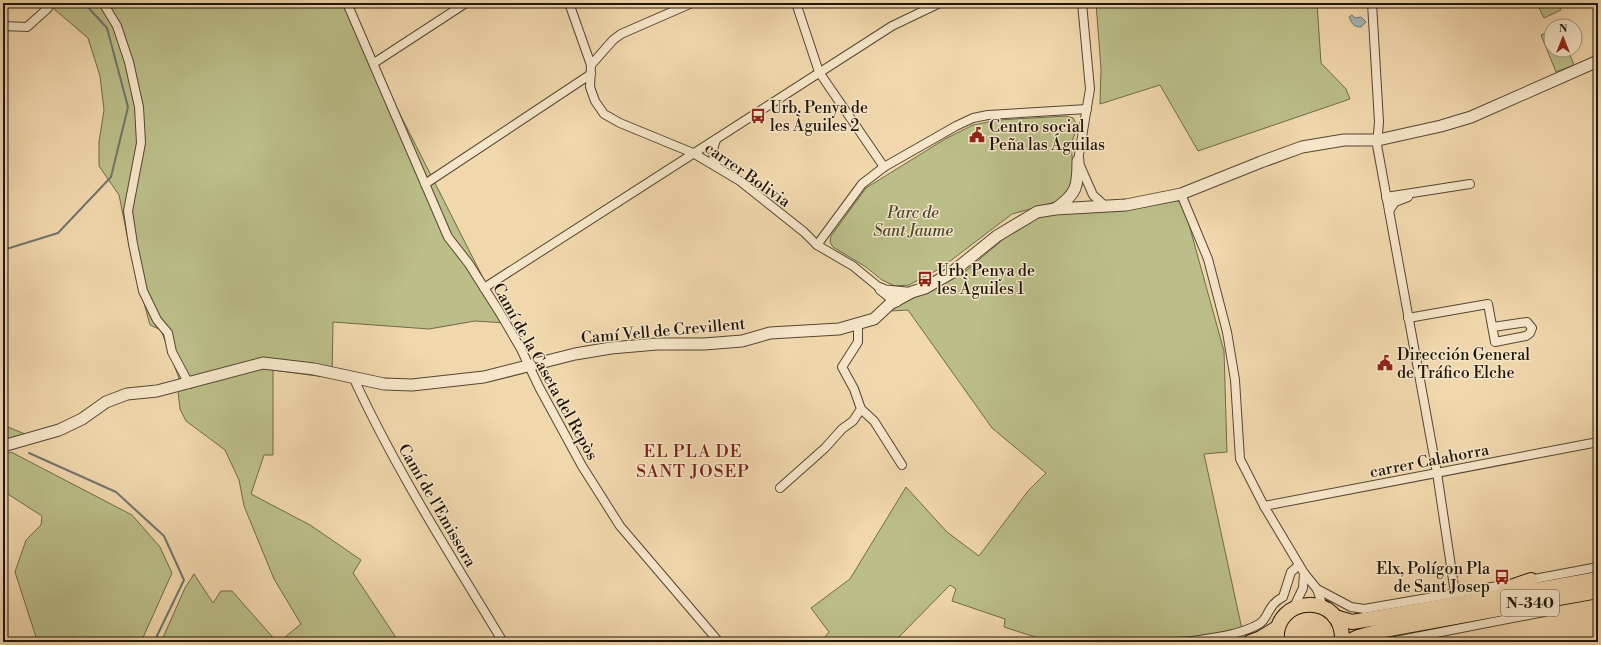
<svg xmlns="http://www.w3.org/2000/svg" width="1601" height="645" viewBox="0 0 1601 645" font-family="'Libre Bodoni',serif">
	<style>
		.green { fill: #bbbe88; stroke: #6e6a48 }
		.water { fill: #a1b6b6; stroke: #6d7670 }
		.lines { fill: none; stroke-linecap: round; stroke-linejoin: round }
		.stream { stroke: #6d7670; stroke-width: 2 }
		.minor-casing { stroke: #544631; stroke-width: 10 }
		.tertiary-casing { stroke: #544631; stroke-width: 13 }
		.trunk-casing { stroke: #201608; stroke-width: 16 }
		.minor { stroke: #f6e5c9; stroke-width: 8 }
		.tertiary { stroke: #f6e5c9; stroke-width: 11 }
		.trunk { stroke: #f1d7ac; stroke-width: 14 }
		.labels { text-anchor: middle; stroke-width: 3; stroke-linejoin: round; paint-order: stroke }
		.shield { fill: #f6e5c9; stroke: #605442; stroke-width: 1 }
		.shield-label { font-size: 15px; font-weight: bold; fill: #201608 }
		.poi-label { font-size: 16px; fill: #201608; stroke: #f6e5c9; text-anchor: start }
		.street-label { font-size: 16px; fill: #201608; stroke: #f6e5c9 }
		.park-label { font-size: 16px; font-style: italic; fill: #4e482e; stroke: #f6e5c9 }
		.neighbourhood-label { font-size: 17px; letter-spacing: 1px; fill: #7a1f14; stroke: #f6e5c9 }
	</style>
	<rect width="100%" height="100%" fill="#f1d7ac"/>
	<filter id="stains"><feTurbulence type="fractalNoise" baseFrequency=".005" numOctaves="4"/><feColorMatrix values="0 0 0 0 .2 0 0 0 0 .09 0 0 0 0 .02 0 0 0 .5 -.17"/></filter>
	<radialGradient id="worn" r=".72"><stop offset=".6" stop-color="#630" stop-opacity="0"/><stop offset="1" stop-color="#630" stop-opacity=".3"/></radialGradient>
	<!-- green -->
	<g class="green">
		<path d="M54 3H347L374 63 506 323 475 321 429 329 333 322 332 378 273 370V455H264L251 494 310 525 361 560 353 573 399 642H279L301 624 274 579 244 506 239 480 225 450 186 421 180 409 178 391 180 381 161 330 150 325 131 255 119 195 99 166V142L104 110 100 76 88 38 54 9Z"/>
		<path d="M1096 3H1317L1321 63 1346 89 1350 99 1198 151 1160 85 1100 104 1101 69Z"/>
		<path d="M1537 3H1558L1561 10 1544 18Z"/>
		<path d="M1551 31V50H1568L1574 65 1556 72 1541 35Z"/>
		<path d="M1066 116 1073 118 1076 123V130L1071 145 1074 176 1070 189 1055 202 1012 214 941 268 909 285 895 286 882 280 866 267 833 247 830 242 831 236 866 188 945 139 973 125 998 120Z"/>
		<path d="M1177 201 1183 203 1224 351 1227 452 1204 454 1243 634 1162 638 1142 642H1038V638L1004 627 1005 619 952 601 956 589 950 585 894 642H831L824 638 829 632 811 608 850 579 906 487 947 532 979 556 1028 491 1046 473 992 428 908 310 890 311 911 297 938 287 967 270 1013 231 1036 219 1053 213 1127 210Z"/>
		<path d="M3 425 25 434 3 441Z"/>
		<path d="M11 452 132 515 160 547 172 573 141 642H36V637L15 572 26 540 41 525 42 516 3 491V455Z"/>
		<path d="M194 574 213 603 221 591H232L277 642H161L185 588Z"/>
	</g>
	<!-- water -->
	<path class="water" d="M1352 15 1355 18 1361 17 1366 22 1361 27C1354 27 1352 24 1349 17Z"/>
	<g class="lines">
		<!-- stream -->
		<g class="stream">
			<path d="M3 250 58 233 111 177 128 107 107 28 84 3"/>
			<path d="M29 453 116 492 164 536 184 580 154 642"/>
		</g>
		<defs>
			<g id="minor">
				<path d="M103 3 117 26 129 62 139 107 141 143 128 211 133 244 143 291 157 320 168 333 172 352 189 384"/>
				<path d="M347 3 448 237 469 264 500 313 521 349 539 387 582 466 620 526 719 642"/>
				<path d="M569 3 591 65 590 87 595 101 604 114 620 123 693 153 740 181 804 232 817 245 853 266 881 289 911 292"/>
				<path d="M796 3 819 72 884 167"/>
				<path d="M1082 3 1090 89 1078 161 1093 195 1106 207"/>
				<path d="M1372 3 1379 122 1377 145 1437 473 1455 593"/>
				<path d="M3 26 27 27 48 8V3"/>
				<path d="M374 63 466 3"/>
				<path d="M591 65 613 40 621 34 692 3"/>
				<path d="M716 140C712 150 712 156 717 167"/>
				<path d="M425 184 591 74"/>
				<path d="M1181 194 1208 259 1227 332 1235 380 1240 459 1264 506 1304 573 1317 589 1323 607"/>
				<path d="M1386 197 1470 184"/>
				<path d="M1389 211 1395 202 1408 197"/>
				<path d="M817 245 862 184 884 167 956 126 973 118 988 115 1087 109"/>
				<path d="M484 288 892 26 940 3"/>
				<path d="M1408 318 1488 304 1495 342 1526 336 1530 333 1532 328 1527 322 1493 327"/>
				<path d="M354 379C396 470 451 556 503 642"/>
				<path d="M861 409 874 421 902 465"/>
				<path d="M780 488 825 448 842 429 853 421 861 409 854 389 842 367 858 342V324"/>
				<path d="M1264 506 1598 442"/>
				<path d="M1529 580 1598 567"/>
				<path d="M1317 589 1351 607 1364 609 1509 584"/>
				<path d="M1293 609 1303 588 1304 573"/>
				<path d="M1186 642C1209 638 1238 636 1259 624 1269 618 1267 605 1283 597L1291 572 1299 565"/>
				<path d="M1390 642 1544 612"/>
			</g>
			<g id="tertiary">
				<path d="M1055 209C1077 194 1078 186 1078 161"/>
				<path d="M881 289 896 301"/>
				<path d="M3 446 59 430 82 419 106 402 127 394 157 391 263 363 314 369 384 384 412 385 484 377 575 354 611 348 657 344H704L742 341 770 333 839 329 874 319 890 304 912 292 925 288 951 273 997 236 1037 212 1055 209 1126 205 1181 194 1261 162 1302 147 1344 140H1378L1441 126 1471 117 1598 61"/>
			</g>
			<g id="trunk">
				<path d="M1505 589 1531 580"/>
				<path d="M1335 617 1352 622 1377 618 1598 579"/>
				<path d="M1250 642 1261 638 1277 628"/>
				<path d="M1277 642C1272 594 1345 591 1342 642"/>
				<path d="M1347 642 1358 637 1384 630 1598 591"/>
			</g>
		</defs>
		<!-- minor casing -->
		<use href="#minor" class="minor-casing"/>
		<!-- tertiary casing -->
		<use href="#tertiary" class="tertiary-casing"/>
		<!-- trunk casing -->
		<use href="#trunk" class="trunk-casing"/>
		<!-- minor -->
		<use href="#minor" class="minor"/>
		<!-- tertiary -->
		<use href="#tertiary" class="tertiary"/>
		<!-- trunk -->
		<use href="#trunk" class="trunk"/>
	</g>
	<!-- icons -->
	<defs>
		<symbol id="bus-bare" viewBox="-9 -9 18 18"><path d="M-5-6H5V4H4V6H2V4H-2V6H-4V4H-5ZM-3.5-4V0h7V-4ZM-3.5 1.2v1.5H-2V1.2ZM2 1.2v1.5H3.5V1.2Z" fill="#8f2418" stroke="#f6e5c9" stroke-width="2.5" paint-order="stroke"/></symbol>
		<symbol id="civic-bare" viewBox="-9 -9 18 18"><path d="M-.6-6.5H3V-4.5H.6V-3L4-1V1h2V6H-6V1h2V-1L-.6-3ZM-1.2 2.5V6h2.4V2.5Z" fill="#8f2418" stroke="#f6e5c9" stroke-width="2.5" paint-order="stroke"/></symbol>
	</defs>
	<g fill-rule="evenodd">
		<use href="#bus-bare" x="747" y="105" width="22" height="22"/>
		<use href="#civic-bare" x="966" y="124" width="22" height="22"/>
		<use href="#bus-bare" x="914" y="268" width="22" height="22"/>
		<use href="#civic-bare" x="1374" y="352" width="22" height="22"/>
		<use href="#bus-bare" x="1491" y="566" width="22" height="22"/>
	</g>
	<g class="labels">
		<!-- shield labels -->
		<rect class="shield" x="1501" y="590" width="58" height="26" rx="3"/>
		<g class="shield-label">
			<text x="1530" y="608">N-340</text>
		</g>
		<!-- poi labels -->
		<g class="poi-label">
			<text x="770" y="113">Urb. Penya de<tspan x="770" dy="18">les Àguiles 2</tspan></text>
			<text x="989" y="132">Centro social<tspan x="989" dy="18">Peña las Águilas</tspan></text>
			<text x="937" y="276">Urb. Penya de<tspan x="937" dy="18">les Àguiles 1</tspan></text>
			<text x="1397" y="360">Dirección General<tspan x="1397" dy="18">de Tráfico Elche</tspan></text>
			<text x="1490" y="574" text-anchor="end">Elx, Polígon Pla<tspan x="1490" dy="18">de Sant Josep</tspan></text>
		</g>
		<!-- street labels -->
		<g class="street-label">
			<text transform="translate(748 174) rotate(35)" y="6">carrer Bolivia</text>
			<text transform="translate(663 330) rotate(-5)" y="6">Camí Vell de Crevillent</text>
			<text transform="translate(546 371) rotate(61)" y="6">Camí de la Caseta del Repòs</text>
			<text transform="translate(1429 460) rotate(-11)" y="6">carrer Calahorra</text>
			<text transform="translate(438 505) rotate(60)" y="6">Camí de l'Emissora</text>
		</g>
		<!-- park labels -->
		<g class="park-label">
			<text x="913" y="218">Parc de<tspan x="913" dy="18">Sant Jaume</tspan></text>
		</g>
		<!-- neighbourhood labels -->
		<g class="neighbourhood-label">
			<text x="693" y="457">EL PLA DE<tspan x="693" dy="20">SANT JOSEP</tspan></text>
		</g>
	</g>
	<!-- margin -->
	<rect width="1601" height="645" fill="none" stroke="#f1d7ac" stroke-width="16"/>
	<rect x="4" y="4" width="1593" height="637" fill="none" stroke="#201608" stroke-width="2"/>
	<rect x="8" y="8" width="1585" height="629" fill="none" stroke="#201608"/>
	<!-- north arrow -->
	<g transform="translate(1563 38)"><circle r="19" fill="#f6e5c9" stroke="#a0927c"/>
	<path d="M0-3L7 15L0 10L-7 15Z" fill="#8f2418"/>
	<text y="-6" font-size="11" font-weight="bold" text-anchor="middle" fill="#201608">N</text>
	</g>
	<rect width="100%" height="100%" filter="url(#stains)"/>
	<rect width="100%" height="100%" fill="url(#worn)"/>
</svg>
